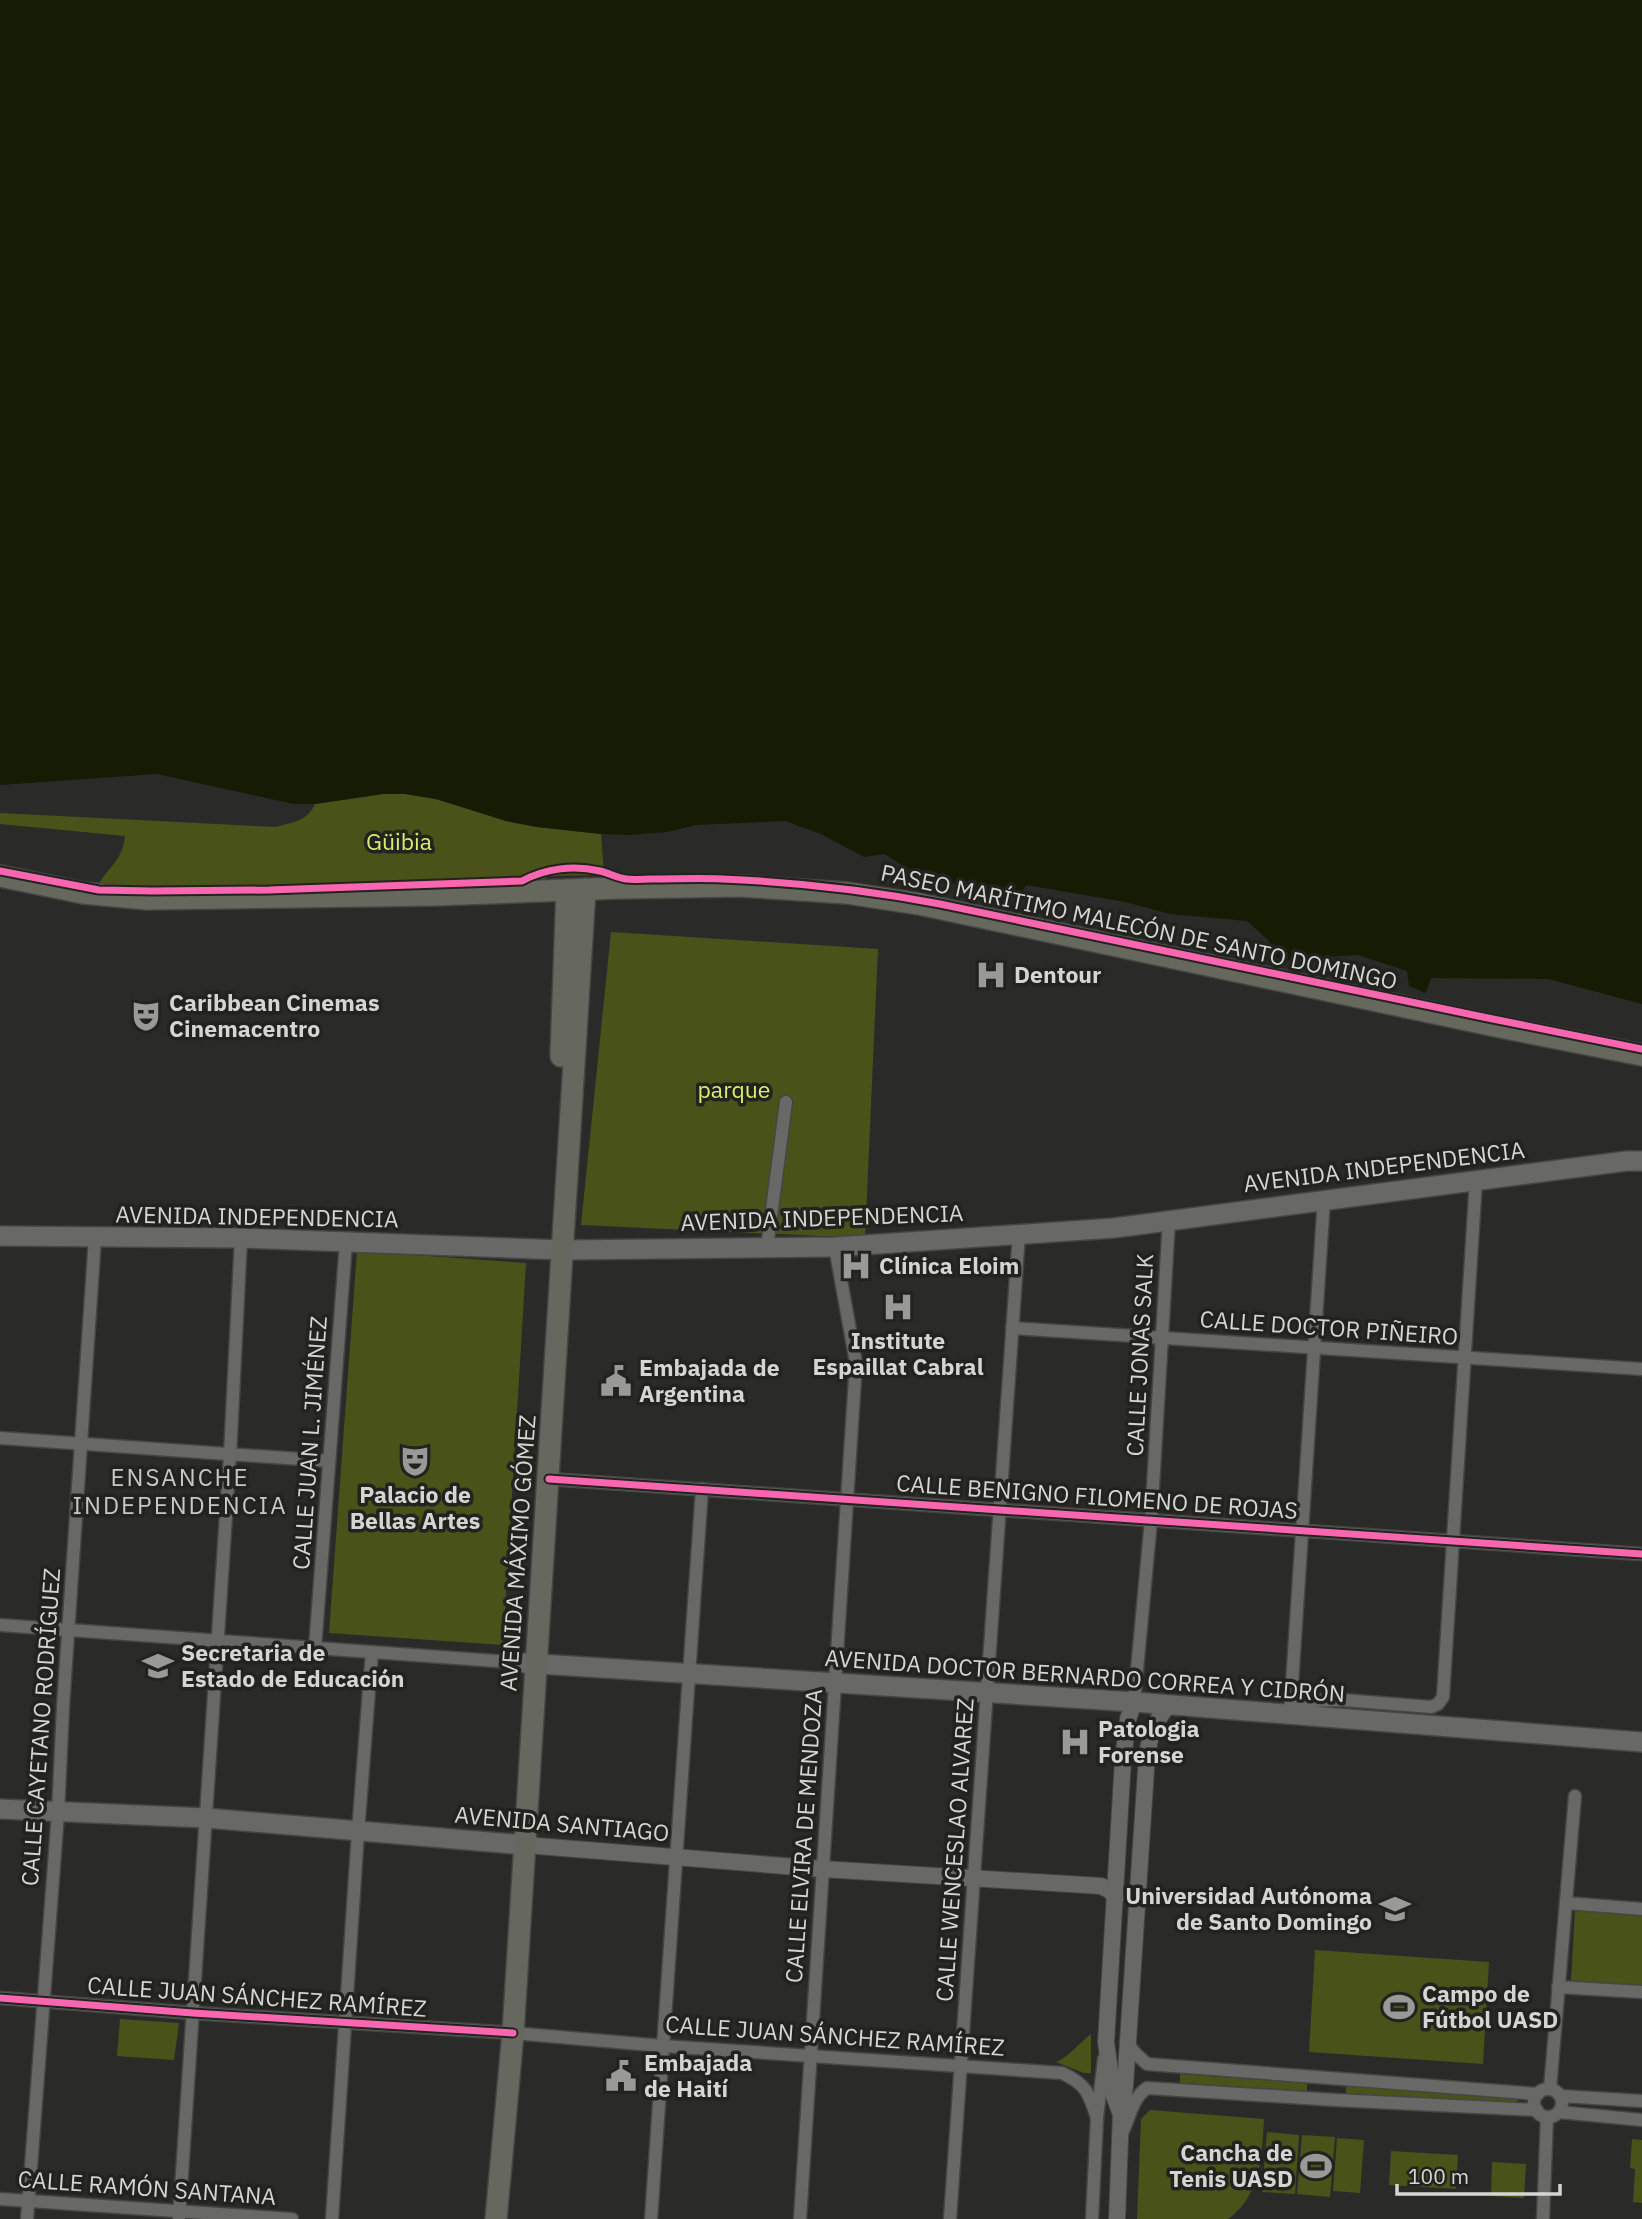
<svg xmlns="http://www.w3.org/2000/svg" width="1642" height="2219" viewBox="0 0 1642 2219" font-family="'IBM Plex Sans',sans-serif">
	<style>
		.green { fill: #495219 }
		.water { fill: #161b04 }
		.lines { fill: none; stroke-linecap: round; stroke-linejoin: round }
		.minor-casing { stroke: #454644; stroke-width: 15 }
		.tertiary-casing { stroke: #454644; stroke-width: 18 }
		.secondary-casing { stroke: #454644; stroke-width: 22 }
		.primary-casing { stroke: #454644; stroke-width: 24 }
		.trunk-casing { stroke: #454644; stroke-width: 24 }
		.minor { stroke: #686867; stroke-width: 12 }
		.tertiary { stroke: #686867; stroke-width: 16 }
		.secondary { stroke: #686867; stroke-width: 19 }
		.primary { stroke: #666860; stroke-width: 21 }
		.trunk { stroke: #66685e; stroke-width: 21 }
		.cycleway-casing { stroke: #22231e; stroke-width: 11 }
		.cycleway { stroke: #f766af; stroke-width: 7 }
		.labels { text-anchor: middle; stroke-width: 7; stroke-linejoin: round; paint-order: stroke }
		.park-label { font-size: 23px; fill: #d8ee6c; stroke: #22231e }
		.street-label { font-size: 23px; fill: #d5d6d3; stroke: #22231e }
		.poi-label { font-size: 23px; font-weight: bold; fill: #d5d6d3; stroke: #22231e; text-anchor: start }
		.neighbourhood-label { font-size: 24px; letter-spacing: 2px; fill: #c7c8c2; stroke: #22231e }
	</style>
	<rect width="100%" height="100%" fill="#2a2b29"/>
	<!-- green -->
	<g class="green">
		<path d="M383 794H405L436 799 506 821 537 827 601 834 604 875 547 876 542 887 95 892C103 870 123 863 125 836L0 824V813L276 827C293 822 308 821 315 804Z"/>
		<path d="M611 932 878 949 865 1238 581 1225Z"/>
		<path d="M357 1251 526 1263 503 1645 329 1633Z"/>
		<path d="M1575 1909 1642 1913V1986L1571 1981Z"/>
		<path d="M1315 1950 1489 1962 1483 2064 1309 2052Z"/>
		<path d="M120 2019 179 2023 174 2060 117 2056Z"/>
		<path d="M1091 2034V2073H1084L1056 2062C1069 2057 1079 2043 1091 2034Z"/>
		<path d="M1180 2074 1307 2083V2091L1180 2083Z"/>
		<path d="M1346 2086 1518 2097 1517 2105 1346 2094Z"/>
		<path d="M1150 2110 1264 2119C1262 2155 1261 2196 1228 2219H1137L1141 2119Z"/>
		<path d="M1267 2132 1299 2135 1295 2194 1262 2192Z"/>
		<path d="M1302 2135 1335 2137 1330 2197 1297 2194Z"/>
		<path d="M1337 2138 1364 2140 1360 2193 1333 2191Z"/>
		<path d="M1632 2139 1642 2140V2203L1633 2202 1635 2169 1630 2168Z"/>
		<path d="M1391 2151 1458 2155 1456 2189 1389 2185Z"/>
		<path d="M1492 2162 1526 2164 1524 2198 1491 2196Z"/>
	</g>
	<!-- water -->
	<path class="water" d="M0 0H1642V1004L1548 979 1431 978 1426 993 1409 986 1407 971 1358 955 1287 960 1275 957 1268 940 1247 921 1170 914 1125 902 1026 885 1019 897 993 886 983 893 963 886 915 874 885 854 864 857 821 834 785 821 696 825 667 832 629 835 601 834 537 827 506 821 436 799 405 794H383L315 804H294L157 774 0 785Z"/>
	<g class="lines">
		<defs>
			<g id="minor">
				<path d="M767 1247 786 1102"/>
				<path d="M1012 1328 1642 1369"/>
				<path d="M0 1438 329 1461"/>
				<path d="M549 1479 1642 1554"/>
				<path d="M0 1625 524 1663"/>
				<path d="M315 1648 346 1242"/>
				<path d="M1134 1702 1151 1520 1169 1220"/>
				<path d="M1290 1714 1324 1199"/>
				<path d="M1294 1715 1298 1707 1310 1701 1343 1700 1431 1707 1438 1704 1443 1697 1476 1180"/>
				<path d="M1566 1903 1642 1909"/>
				<path d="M1558 1987 1642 1992"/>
				<path d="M0 1998 193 2013 513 2033 663 2046 1062 2073C1086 2084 1089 2093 1097 2118"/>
				<path d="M1126 2041 1135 2053 1147 2064 1538 2094"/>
				<path d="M1550 2089 1575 1796"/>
				<circle cx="1548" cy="2103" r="14"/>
				<path d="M1561 2096 1642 2101"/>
				<path d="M1559 2112 1642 2120"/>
				<path d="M1121 2135C1130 2119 1131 2099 1147 2088L1335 2100 1537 2110"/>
				<path d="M0 2199 292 2219"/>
				<path d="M27 2219 58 1813 63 1707 95 1238"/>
				<path d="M179 2219 230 1455 241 1238"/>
				<path d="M332 2219 358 1832 372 1652"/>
				<path d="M651 2219 702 1489"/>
				<path d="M800 2219 856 1363 835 1247"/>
				<path d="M950 2219 1019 1234"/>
				<path d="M1092 2219 1097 2118 1104 2059"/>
				<path d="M1543 2219 1547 2117"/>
			</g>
			<g id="tertiary">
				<path d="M525 1845 822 1869 1101 1886 1109 1890 1116 1897"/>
				<path d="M1120 2112 1113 2093 1106 2042 1123 1760 1128 1719 1134 1702"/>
				<path d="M1117 2219 1121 2113 1125 2086 1147 1755C1150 1735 1154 1721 1169 1705"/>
			</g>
			<g id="secondary">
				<path d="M0 1236 241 1238 564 1250 835 1247 1114 1228 1627 1161H1642"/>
				<path d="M524 1663 1134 1702 1642 1742"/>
				<path d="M0 1809 206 1818 525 1845"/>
			</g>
			<g id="primary">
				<path d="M561 1056 567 890"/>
				<path d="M496 2219 513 2033 585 889"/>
			</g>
			<path id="trunk" d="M0 876 83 893 147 899 435 895 619 888 740 886 847 893 919 904 1505 1028 1642 1055"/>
		</defs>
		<!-- minor casing -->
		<use href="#minor" class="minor-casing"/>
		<!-- tertiary casing -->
		<use href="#tertiary" class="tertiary-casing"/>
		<!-- secondary casing -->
		<use href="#secondary" class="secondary-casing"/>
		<!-- primary casing -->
		<use href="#primary" class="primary-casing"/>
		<!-- trunk casing -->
		<use href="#trunk" class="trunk-casing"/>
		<!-- minor -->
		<use href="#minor" class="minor"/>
		<!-- tertiary -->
		<use href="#tertiary" class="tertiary"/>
		<!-- secondary -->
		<use href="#secondary" class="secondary"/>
		<!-- primary -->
		<use href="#primary" class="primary"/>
		<!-- trunk -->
		<use href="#trunk" class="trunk"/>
		<defs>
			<g id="cycleway">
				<path d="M0 871 99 890 152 891 269 890 522 881C546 868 574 865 600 871 609 873 617 878 626 879 634 880 644 879 652 879 676 879 699 878 722 879 796 882 868 890 940 904L1483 1017 1642 1049"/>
				<path d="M549 1479 1642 1554"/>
				<path d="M0 1998 193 2013 513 2033"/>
			</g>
		</defs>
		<!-- cycleway casing -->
		<use href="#cycleway" class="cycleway-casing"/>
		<!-- cycleway -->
		<use href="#cycleway" class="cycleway"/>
	</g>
	<!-- icons -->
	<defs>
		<symbol id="hospital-bare" viewBox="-9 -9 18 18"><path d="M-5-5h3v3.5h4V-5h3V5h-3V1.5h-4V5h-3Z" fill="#999a98" stroke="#22231e" stroke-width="2.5" paint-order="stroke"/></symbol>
		<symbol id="theatre-bare" viewBox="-9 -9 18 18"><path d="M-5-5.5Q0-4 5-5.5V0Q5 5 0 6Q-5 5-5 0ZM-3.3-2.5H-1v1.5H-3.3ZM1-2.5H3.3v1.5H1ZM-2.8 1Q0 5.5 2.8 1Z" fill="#999a98" stroke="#22231e" stroke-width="2.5" paint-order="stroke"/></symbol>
		<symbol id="civic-bare" viewBox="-9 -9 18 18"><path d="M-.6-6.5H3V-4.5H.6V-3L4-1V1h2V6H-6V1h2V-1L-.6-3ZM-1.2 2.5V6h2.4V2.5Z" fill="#999a98" stroke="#22231e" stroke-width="2.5" paint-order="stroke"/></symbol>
		<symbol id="university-bare" viewBox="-9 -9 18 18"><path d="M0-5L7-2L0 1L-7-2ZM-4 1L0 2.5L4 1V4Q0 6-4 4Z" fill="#999a98" stroke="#22231e" stroke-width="2.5" paint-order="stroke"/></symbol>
		<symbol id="stadium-bare" viewBox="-9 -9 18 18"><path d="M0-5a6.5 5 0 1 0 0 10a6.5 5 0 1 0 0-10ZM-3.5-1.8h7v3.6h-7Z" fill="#999a98" stroke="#22231e" stroke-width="2.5" paint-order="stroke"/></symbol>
	</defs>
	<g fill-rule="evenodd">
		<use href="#hospital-bare" x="969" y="953" width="44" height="44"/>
		<use href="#theatre-bare" x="124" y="994" width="44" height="44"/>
		<use href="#hospital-bare" x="834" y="1244" width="44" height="44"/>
		<use href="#hospital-bare" x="876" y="1285" width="44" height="44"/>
		<use href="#civic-bare" x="594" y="1359" width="44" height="44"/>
		<use href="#theatre-bare" x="393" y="1439" width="44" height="44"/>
		<use href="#university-bare" x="136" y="1644" width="44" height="44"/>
		<use href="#hospital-bare" x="1053" y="1720" width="44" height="44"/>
		<use href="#university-bare" x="1373" y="1887" width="44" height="44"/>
		<use href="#stadium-bare" x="1377" y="1985" width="44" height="44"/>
		<use href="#civic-bare" x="599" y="2054" width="44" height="44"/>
		<use href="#stadium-bare" x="1294" y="2144" width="44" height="44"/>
	</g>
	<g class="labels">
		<!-- park labels -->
		<g class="park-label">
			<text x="399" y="850">Güibia</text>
			<text x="734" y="1098">parque</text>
		</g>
		<!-- street labels -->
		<g class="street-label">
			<text transform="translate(1139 927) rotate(12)" y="8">PASEO MARÍTIMO MALECÓN DE SANTO DOMINGO</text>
			<text transform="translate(1384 1167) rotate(-7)" y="8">AVENIDA INDEPENDENCIA</text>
			<text transform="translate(257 1217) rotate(1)" y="8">AVENIDA INDEPENDENCIA</text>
			<text transform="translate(822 1218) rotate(-2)" y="8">AVENIDA INDEPENDENCIA</text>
			<text transform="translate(1329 1328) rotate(4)" y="8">CALLE DOCTOR PIÑEIRO</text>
			<text transform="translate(1140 1355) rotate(-87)" y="8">CALLE JONAS SALK</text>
			<text transform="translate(310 1443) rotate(-86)" y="8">CALLE JUAN L. JIMÉNEZ</text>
			<text transform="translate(1097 1497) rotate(4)" y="8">CALLE BENIGNO FILOMENO DE ROJAS</text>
			<text transform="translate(518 1553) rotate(-86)" y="8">AVENIDA MÁXIMO GÓMEZ</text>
			<text transform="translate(1085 1676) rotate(4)" y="8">AVENIDA DOCTOR BERNARDO CORREA Y CIDRÓN</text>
			<text transform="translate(41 1727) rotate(-86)" y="8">CALLE CAYETANO RODRÍGUEZ</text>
			<text transform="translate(562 1824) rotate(5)" y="8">AVENIDA SANTIAGO</text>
			<text transform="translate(804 1836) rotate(-86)" y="8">CALLE ELVIRA DE MENDOZA</text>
			<text transform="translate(955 1850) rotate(-86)" y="8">CALLE WENCESLAO ALVAREZ</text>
			<text transform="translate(257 1997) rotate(4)" y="8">CALLE JUAN SÁNCHEZ RAMÍREZ</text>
			<text transform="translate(835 2036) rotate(4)" y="8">CALLE JUAN SÁNCHEZ RAMÍREZ</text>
			<text transform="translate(147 2188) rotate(4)" y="8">CALLE RAMÓN SANTANA</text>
		</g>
		<!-- poi labels -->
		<g class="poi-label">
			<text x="1014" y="983">Dentour</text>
			<text x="169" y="1011">Caribbean Cinemas<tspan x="169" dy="26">Cinemacentro</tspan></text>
			<text x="879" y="1274">Clínica Eloim</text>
			<text x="898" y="1349" text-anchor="middle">Institute<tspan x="898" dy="26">Espaillat Cabral</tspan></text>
			<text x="639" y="1376">Embajada de<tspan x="639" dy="26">Argentina</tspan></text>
			<text x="415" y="1503" text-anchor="middle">Palacio de<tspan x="415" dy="26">Bellas Artes</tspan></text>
			<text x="181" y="1661">Secretaria de<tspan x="181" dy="26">Estado de Educación</tspan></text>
			<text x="1098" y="1737">Patologia<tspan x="1098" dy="26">Forense</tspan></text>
			<text x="1372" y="1904" text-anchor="end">Universidad Autónoma<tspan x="1372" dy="26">de Santo Domingo</tspan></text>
			<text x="1422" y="2002">Campo de<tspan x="1422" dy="26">Fútbol UASD</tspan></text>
			<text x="644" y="2071">Embajada<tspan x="644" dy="26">de Haití</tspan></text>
			<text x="1293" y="2161" text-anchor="end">Cancha de<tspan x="1293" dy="26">Tenis UASD</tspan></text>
		</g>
		<!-- neighbourhood labels -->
		<g class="neighbourhood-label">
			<text x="180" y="1486">ENSANCHE<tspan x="180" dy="28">INDEPENDENCIA</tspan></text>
		</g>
	</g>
	<!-- scale -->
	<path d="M1397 2184v10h163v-10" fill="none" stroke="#d5d6d3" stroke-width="3.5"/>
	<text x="1408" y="2184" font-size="21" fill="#d5d6d3" stroke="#22231e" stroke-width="5" paint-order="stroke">100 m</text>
</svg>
